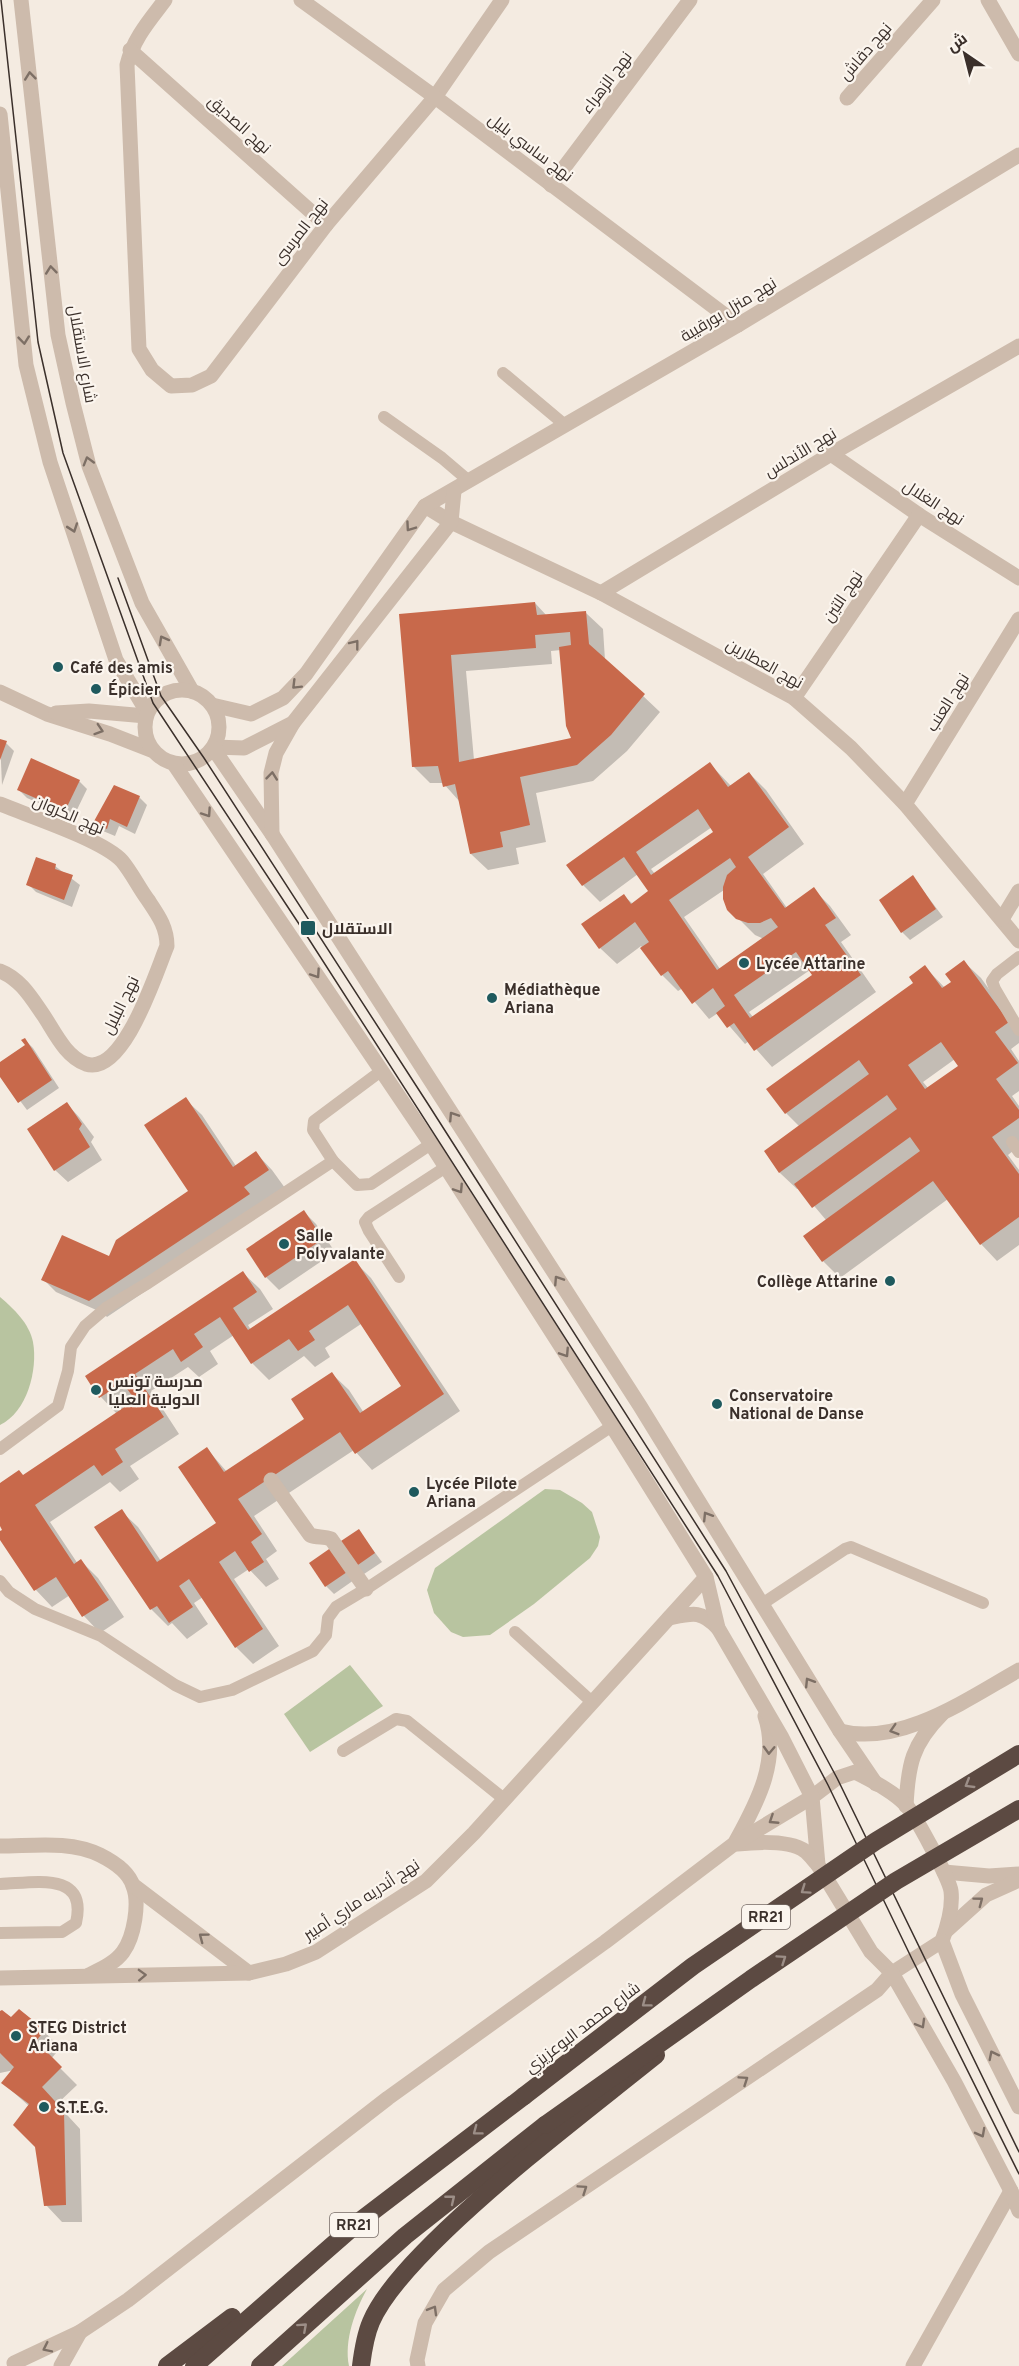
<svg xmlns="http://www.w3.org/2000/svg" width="1019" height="2366" viewBox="0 0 1019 2366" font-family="Overpass,Cairo,sans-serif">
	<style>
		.green { fill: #b8c4a0 }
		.shadow { fill: #0003; fill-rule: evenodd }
		.building { fill: #c8694b; fill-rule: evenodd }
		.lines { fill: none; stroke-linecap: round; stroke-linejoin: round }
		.service { stroke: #cdbbac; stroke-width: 12 }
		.pedestrian { stroke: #cdbbac; stroke-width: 15 }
		.minor { stroke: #cdbbac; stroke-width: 15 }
		.tertiary { stroke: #cdbbac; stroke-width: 15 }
		.motorway { stroke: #5c4a42; stroke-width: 18 }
		.tram { stroke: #3b302b; stroke-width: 1.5 }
		.motorway-bridge { stroke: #5c4a42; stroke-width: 18 }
		.oneway { stroke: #7d6f65 }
		.oneway2 { stroke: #9c8e87 }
		.poi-dot { fill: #1f5a5e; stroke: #fbf5ee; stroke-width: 2 }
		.labels { text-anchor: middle; stroke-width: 4.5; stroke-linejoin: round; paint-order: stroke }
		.shield { fill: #fbf5ee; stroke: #756b66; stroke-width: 1.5 }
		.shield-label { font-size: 15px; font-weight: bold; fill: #3b302b }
		.street-label { font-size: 16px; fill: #3b302b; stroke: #fbf5ee }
		.poi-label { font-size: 16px; font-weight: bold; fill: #3b302b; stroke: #fbf5ee; text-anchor: start }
	</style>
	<rect width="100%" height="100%" fill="#f4ebe1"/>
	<!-- green -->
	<g class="green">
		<path d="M0 1297C14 1309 29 1323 33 1342 38 1370 27 1412 0 1425Z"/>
		<path d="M545 1489 560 1490 582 1503 592 1512 600 1537 598 1546 590 1558 534 1604 490 1635 463 1637 451 1632 434 1613 427 1590 435 1568Z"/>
		<path d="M350 1665 383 1706 310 1752 284 1714Z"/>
		<path d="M367 2289C355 2311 344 2340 349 2366H282Z"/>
	</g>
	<!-- shadow -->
	<g class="shadow">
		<path d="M535 603 547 616 586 613 603 629 605 660 660 712 627 751 593 781 536 793 546 842 516 848 519 864 488 870 471 854 460 802 443 783H430L414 767 401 615ZM561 650 573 739 474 760 466 671 552 664 551 651Z"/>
		<path d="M0 740 6 743 14 751 2 785Z"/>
		<path d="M710 764 731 786 749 773 766 790 804 844 763 874 787 908 813 889 830 906 851 935 841 942 876 992 772 1067 749 1041 745 1044 718 1013 709 1019 683 988 678 991 662 975 641 946 617 964 600 948 624 896 633 904 651 891 638 874 600 902 583 885 569 865ZM712 827 716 832 655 874 651 869ZM724 890 729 909 755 935 764 939 720 969 684 917ZM810 970 814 975 753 1017 749 1012Z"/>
		<path d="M79 781 87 789 73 818 27 798 19 790Z"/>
		<path d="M139 797 147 805 135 834 119 826 115 836 103 831 95 823Z"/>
		<path d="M55 866 80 885 72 907 36 892 28 884Z"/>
		<path d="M913 877 943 917 910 940 902 932Z"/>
		<path d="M964 962 981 978 1019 1031V1043L1011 1049 1019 1061V1091L1012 1096 1019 1106V1146L1008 1155 1019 1170V1245L997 1261 981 1244 948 1199 840 1278 823 1261 805 1236 826 1220 799 1188 797 1189 780 1173 766 1152 800 1127 786 1113 915 983 925 967 945 988 953 982ZM955 1059 960 1066 928 1088 923 1082Z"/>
		<path d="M25 1040 33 1048 59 1088 27 1110 0 1074V1063L27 1045Z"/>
		<path d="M185 1099 202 1115 236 1166 256 1153 272 1170 285 1188 265 1211 107 1317 103 1313 56 1292 43 1279 108 1257 191 1192Z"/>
		<path d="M67 1104 79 1117 94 1137 91 1142 102 1160 68 1182 55 1170Z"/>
		<path d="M304 1212 316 1224 335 1252 279 1290 266 1277Z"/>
		<path d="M354 1261 371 1278 460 1411 372 1470 354 1450 254 1516 277 1551 266 1559 279 1579 266 1587 249 1569 234 1579 279 1646 253 1664 236 1647 203 1597 194 1603 208 1624 187 1639 172 1623 168 1626 151 1609 96 1527 121 1511 138 1527 161 1561 218 1523 207 1449 227 1472 306 1419 332 1374 349 1390 364 1413 403 1386 361 1324 325 1348 330 1357 315 1367 304 1356 269 1380 252 1363 234 1335 210 1351 218 1364 199 1377 188 1367 151 1391 179 1434 130 1466 139 1479 120 1492 110 1482 50 1522 78 1564 81 1561 98 1578 124 1617 100 1633 84 1616 70 1595 52 1607 36 1590 0 1537V1533L5 1530 0 1523V1484L24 1476 117 1414 101 1397 87 1377 243 1273 260 1289 273 1309 248 1325 251 1330Z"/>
		<path d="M359 1531 382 1562 364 1574 340 1544Z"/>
		<path d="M331 1549 354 1580 334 1594 326 1586Z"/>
		<path d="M0 2013 44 2031 60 2048 51 2059 77 2085 57 2104 80 2129 82 2222H62L46 2205 29 2106 3 2083 14 2070 0 2073Z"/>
	</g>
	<!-- building -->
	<g class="building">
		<path d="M535 602 537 615 586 611 589 644 645 694 611 735 577 765 520 777 530 825 500 832 503 847 470 854 455 784 443 787 438 766 412 767 399 614ZM570 632 571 645 559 647 566 726 571 738 459 762 451 655 536 648 535 635Z"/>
		<path d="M0 739 7 741 0 760Z"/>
		<path d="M31 758 80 780 65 811 17 790Z"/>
		<path d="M710 762 728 787 749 772 789 827 748 857 785 908 814 887 836 918 825 925 861 975 754 1051 734 1023 727 1028 716 1013 725 1006 713 988 692 1004 668 971 661 976 640 948 649 942 635 922 599 949 581 924 624 894 631 904 648 891 624 857 582 886 566 865ZM698 809 713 832 651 875 636 852ZM730 858 736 867 727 875 723 887V899L727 910 736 919 748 923H760L771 918 778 927 717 970 669 900ZM796 952 812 975 750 1018 734 995Z"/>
		<path d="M114 785 140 796 127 827 110 819 107 829 93 823Z"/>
		<path d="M36 857 56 864 55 869 73 875 64 900 26 885Z"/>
		<path d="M913 875 936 909 901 933 879 900Z"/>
		<path d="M964 960 1009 1022 995 1032 1018 1063 996 1079 1019 1110V1118L992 1137 1019 1174V1217L980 1245 933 1181 822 1262 803 1236 920 1151 910 1137 812 1208 794 1184 897 1109 887 1095 779 1173 764 1151 869 1074 859 1060 785 1114 766 1089 913 983 909 977 925 965 942 988 951 982 945 974ZM941 1042 958 1066 925 1089 908 1065Z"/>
		<path d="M25 1038 52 1080 18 1103 0 1077V1062L25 1045 21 1040Z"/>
		<path d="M186 1097 233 1167 256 1151 269 1170 244 1187 250 1194 89 1301 41 1280 62 1235 109 1256 116 1240 188 1191 144 1125Z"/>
		<path d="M67 1102 82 1124 79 1129 90 1147 54 1171 27 1129Z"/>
		<path d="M304 1210 323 1239 265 1278 246 1249Z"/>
		<path d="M355 1259 444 1394 355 1454 340 1432 238 1499 262 1534 251 1542 264 1562 249 1572 235 1551 219 1562 263 1629 235 1648 189 1579 179 1586 193 1607 169 1623 157 1606 150 1610 94 1527 122 1509 157 1562 216 1523 178 1467 207 1447 224 1472 304 1419 291 1399 332 1372 360 1413 401 1386 348 1305 309 1331 315 1340 298 1351 289 1339 251 1364 220 1317 194 1334 203 1347 181 1362 173 1349 135 1374 164 1417 115 1449 123 1462 102 1476 94 1465 35 1505 74 1564 81 1559 109 1600 82 1617 56 1577 34 1591 0 1540V1531L2 1530 0 1526V1483L19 1470 23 1475 135 1400 123 1383 99 1398 85 1376 243 1271 257 1292 233 1308 248 1330Z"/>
		<path d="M359 1529 375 1553 355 1567 338 1543Z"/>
		<path d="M332 1547 347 1572 325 1587 309 1563Z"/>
		<path d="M19 2009 45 2030 36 2041 62 2067 42 2087 64 2111 66 2205 44 2206 35 2147 13 2125 29 2104 1 2083 14 2067 0 2053V2011L2 2010 11 2017Z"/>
	</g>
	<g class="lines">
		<!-- service -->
		<g class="service">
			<path d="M503 373 565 425"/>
			<path d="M384 417 442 458 469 481"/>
			<path d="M1019 957 997 974 992 981 995 989 1019 1030"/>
			<path d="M1012 1142 1019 1152"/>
			<path d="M333 1161 313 1130 314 1121 381 1071"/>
			<path d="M399 1277 369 1231 365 1222 369 1217 446 1167"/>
			<path d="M0 1449 58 1406 68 1371 71 1347 85 1326 106 1308 148 1283 333 1161 357 1185 371 1184 431 1144"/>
			<path d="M0 1581 9 1592 35 1609 101 1636 175 1685 200 1697 232 1690 313 1651 326 1635 328 1618 336 1607 366 1589 612 1426"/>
			<path d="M762 1604 845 1549 851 1547 983 1603"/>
			<path d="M515 1632 592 1702"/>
			<path d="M343 1751 396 1719 407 1721 504 1799"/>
			<path d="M0 1884C33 1883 88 1870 76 1923L62 1932 0 1933"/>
		</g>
		<!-- pedestrian -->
		<path class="pedestrian" d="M271 1480 310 1535C317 1538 324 1536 331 1539L366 1589"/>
		<!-- minor -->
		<g class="minor">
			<path d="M165 0C149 21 133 39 127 65L139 349 152 370 171 386 192 385 211 376 326 225 435 97 502 0"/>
			<path d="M301 0 435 97 738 325"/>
			<path d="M988 0 1019 54"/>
			<path d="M130 50 326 225"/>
			<path d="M847 98 933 0"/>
			<path d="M551 185 690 0"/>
			<path d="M831 454 919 515 1019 578"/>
			<path d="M425 506 451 522 601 593 794 698 851 748 905 804 1019 941"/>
			<path d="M601 593 831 454 1019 346"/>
			<path d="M0 692 47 714 110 734 151 750"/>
			<path d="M794 698 919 515"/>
			<path d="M212 705 251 714 283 698 306 674 425 506 738 325 1019 155"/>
			<path d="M56 713 89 711 146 716"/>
			<path d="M214 747 244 748 293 723 451 522 454 491"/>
			<path d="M0 804C29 816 103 840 122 861 132 873 139 888 148 900 158 915 167 927 167 946 156 972 124 1076 86 1064 66 1057 55 1033 44 1016 32 999 21 979 0 971"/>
			<path d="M905 804 1019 619"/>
			<path d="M1002 919 1019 891"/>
			<path d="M669 1618C693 1613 701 1610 718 1628"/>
			<path d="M840 1731C900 1747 969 1698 1019 1670"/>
			<path d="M906 1806C908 1765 912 1744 942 1714"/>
			<path d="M0 1846C32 1846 70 1840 100 1855 112 1861 129 1872 133 1886 140 1903 134 1937 123 1952 115 1963 101 1969 89 1975"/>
			<path d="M944 1872 989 1876 1019 1874"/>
			<path d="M133 1885 249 1973"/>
			<path d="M946 1931 986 1895 1019 1880"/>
			<path d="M0 1978 249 1973 286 1964 316 1952 426 1881 474 1833 706 1577"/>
			<path d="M913 2366 1011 2191"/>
		</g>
		<!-- tertiary -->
		<g class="tertiary">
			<path d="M21 0 58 335 73 403 89 466 142 603 192 691"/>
			<path d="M0 114 26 365 50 462 116 660 147 712"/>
			<circle cx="182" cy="727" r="37"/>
			<path d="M213 748 272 834 640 1406 840 1731 876 1784"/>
			<path d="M272 834 271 773 276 753 293 723"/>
			<path d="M855 1772C872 1781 893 1791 906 1805 915 1815 949 1878 951 1891 953 1908 948 1925 942 1941L892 1973 871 1952 818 1865 812 1797 837 1778Z"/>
			<path d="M736 1841C757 1803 780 1760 765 1716"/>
			<path d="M737 1844C756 1842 789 1840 805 1851 810 1855 814 1861 818 1865"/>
			<path d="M942 1941 962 1994 1019 2107"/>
			<path d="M14 2363 80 2332 128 2300 388 2098 605 1942 734 1844 812 1797 781 1736 718 1628 706 1577 612 1426 431 1144 174 764"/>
			<path d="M61 2366 80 2332"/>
			<path d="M418 2366 417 2360 425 2323 444 2290 489 2252 877 1990 892 1973 954 2081 1011 2191 1019 2211"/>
		</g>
		<!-- motorway -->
		<g class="motorway">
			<path d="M167 2366 232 2317"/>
			<path d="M194 2366 360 2221 524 2096"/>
			<path d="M260 2366 405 2236 545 2125"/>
			<path d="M361 2366C363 2350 365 2336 371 2322 384 2291 421 2254 446 2230 512 2167 585 2112 656 2055"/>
		</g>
		<!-- tram -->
		<g class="tram">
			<path d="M1 0 38 342 63 453 153 703 303 930 718 1576 828 1785 912 1959 1019 2174"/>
			<path d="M118 578 161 696 204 758 428 1104 726 1571 837 1778 1019 2152"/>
		</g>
		<!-- motorway-bridge -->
		<g class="motorway-bridge">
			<path d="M524 2096 693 1966 876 1841 1019 1754"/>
			<path d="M545 2125 751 1979 896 1881 1019 1809"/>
		</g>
	</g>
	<!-- one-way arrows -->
	<defs><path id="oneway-chevron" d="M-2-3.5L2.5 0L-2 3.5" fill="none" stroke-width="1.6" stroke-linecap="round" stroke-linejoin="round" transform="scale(1.5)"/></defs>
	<g class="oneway">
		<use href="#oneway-chevron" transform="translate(30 76) rotate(-96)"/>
		<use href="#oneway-chevron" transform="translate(51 270) rotate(-96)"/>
		<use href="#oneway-chevron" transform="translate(24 340) rotate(84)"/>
		<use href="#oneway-chevron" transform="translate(88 461) rotate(-106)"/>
		<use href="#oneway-chevron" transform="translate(410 527) rotate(125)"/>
		<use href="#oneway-chevron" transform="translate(73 528) rotate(71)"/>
		<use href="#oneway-chevron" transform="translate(163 640) rotate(-119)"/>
		<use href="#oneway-chevron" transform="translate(355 644) rotate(-52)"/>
		<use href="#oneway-chevron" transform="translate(296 685) rotate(135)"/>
		<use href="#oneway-chevron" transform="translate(99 730) rotate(18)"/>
		<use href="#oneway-chevron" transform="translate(272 776) rotate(-84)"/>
		<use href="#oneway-chevron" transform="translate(207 813) rotate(56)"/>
		<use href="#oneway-chevron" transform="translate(316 974) rotate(56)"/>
		<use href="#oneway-chevron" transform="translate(453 1116) rotate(-123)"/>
		<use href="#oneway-chevron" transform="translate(459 1189) rotate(57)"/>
		<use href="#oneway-chevron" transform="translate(558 1280) rotate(-123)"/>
		<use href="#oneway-chevron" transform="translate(565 1353) rotate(57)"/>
		<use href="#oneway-chevron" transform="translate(707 1516) rotate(-122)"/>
		<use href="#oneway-chevron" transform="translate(809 1682) rotate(-122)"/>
		<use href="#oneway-chevron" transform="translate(894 1730) rotate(163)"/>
		<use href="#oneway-chevron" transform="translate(769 1750) rotate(92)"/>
		<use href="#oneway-chevron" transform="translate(773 1820) rotate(147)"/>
		<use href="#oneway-chevron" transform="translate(979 1901) rotate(-37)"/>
		<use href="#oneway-chevron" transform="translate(203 1937) rotate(-143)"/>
		<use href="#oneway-chevron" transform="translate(142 1975) rotate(-2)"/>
		<use href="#oneway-chevron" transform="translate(921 2024) rotate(60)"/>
		<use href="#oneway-chevron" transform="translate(993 2055) rotate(-117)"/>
		<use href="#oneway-chevron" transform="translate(744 2080) rotate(-34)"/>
		<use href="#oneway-chevron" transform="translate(981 2133) rotate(62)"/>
		<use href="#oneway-chevron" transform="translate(583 2189) rotate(-34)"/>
		<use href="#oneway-chevron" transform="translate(433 2310) rotate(-60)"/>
		<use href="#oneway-chevron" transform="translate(47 2348) rotate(154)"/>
	</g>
	<g class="oneway2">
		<use href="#oneway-chevron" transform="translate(969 1784) rotate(149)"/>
		<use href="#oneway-chevron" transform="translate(805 1890) rotate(145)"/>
		<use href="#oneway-chevron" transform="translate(782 1959) rotate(-34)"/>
		<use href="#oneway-chevron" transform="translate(646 2003) rotate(143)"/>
		<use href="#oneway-chevron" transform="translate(477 2131) rotate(143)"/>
		<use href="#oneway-chevron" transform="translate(451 2199) rotate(-39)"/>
		<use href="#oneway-chevron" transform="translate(303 2327) rotate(-42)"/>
	</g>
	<!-- markers -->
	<g class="poi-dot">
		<circle cx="58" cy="667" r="6"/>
		<circle cx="96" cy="689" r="6"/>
		<rect x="300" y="920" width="16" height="16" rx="3"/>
		<circle cx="744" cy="963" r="6"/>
		<circle cx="492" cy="998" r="6"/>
		<circle cx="284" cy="1244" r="6"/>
		<circle cx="890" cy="1281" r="6"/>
		<circle cx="96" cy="1390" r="6"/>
		<circle cx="717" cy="1404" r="6"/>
		<circle cx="414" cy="1492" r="6"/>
		<circle cx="16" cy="2036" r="6"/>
		<circle cx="44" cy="2107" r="6"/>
	</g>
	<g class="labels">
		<!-- shield labels -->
		<g class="shield">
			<rect x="742" y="1905" width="48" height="24" rx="4.5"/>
			<rect x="330" y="2213" width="48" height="24" rx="4.5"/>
		</g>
		<g class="shield-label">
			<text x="766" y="1922">RR21</text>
			<text x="354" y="2230">RR21</text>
		</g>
		<!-- street labels -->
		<g class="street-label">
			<text transform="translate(865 51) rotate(-49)" y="6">نهج دقاش</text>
			<text transform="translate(606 82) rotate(-53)" y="6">نهج الزهراء</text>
			<text transform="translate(240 124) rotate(42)" y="6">نهج الصديق</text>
			<text transform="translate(531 147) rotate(37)" y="6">نهج ساسي بليل</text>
			<text transform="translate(300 231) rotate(-52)" y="6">نهج المرسى</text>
			<text transform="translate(728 309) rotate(-31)" y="6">نهج منزل بورقيبة</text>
			<text transform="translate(83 354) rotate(80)" y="6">شارع الاستقلال</text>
			<text transform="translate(800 452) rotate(-31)" y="6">نهج الأندلس</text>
			<text transform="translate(934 502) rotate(33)" y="6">نهج الغلال</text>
			<text transform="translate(842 596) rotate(-56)" y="6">نهج التين</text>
			<text transform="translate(765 663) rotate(29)" y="6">نهج العطارين</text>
			<text transform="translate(947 702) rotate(-58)" y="6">نهج العنب</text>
			<text transform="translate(69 814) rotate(23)" y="6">نهج الكروان</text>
			<text transform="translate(120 1005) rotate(-64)" y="6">نهج البلبل</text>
			<text transform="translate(361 1899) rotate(-33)" y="6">نهج أندريه ماري أمبير</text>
			<text transform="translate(582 2027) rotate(-37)" y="6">شارع محمد البوعزيزي</text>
		</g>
		<!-- poi labels -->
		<g class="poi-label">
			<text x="70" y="673">Café des amis</text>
			<text x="108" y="695">Épicier</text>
			<text x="322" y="934">الاستقلال</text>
			<text x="756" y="969">Lycée Attarine</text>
			<text x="504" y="995">Médiathèque<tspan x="504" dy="18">Ariana</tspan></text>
			<text x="296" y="1241">Salle<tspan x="296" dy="18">Polyvalante</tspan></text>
			<text x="878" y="1287" text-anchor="end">Collège Attarine</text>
			<text x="108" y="1387">مدرسة تونس<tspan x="108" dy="18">الدولية العليا</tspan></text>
			<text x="729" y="1401">Conservatoire<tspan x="729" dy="18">National de Danse</tspan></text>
			<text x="426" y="1489">Lycée Pilote<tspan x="426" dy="18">Ariana</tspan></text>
			<text x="28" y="2033">STEG District<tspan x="28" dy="18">Ariana</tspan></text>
			<text x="56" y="2113">S.T.E.G.</text>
		</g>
	</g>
	<!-- north arrow -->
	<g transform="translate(965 54) rotate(325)" stroke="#fbf5ee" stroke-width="4.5" paint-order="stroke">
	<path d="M0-4.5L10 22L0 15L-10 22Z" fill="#3b302b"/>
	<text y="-9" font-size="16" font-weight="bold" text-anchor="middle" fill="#3b302b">ش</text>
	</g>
</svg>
